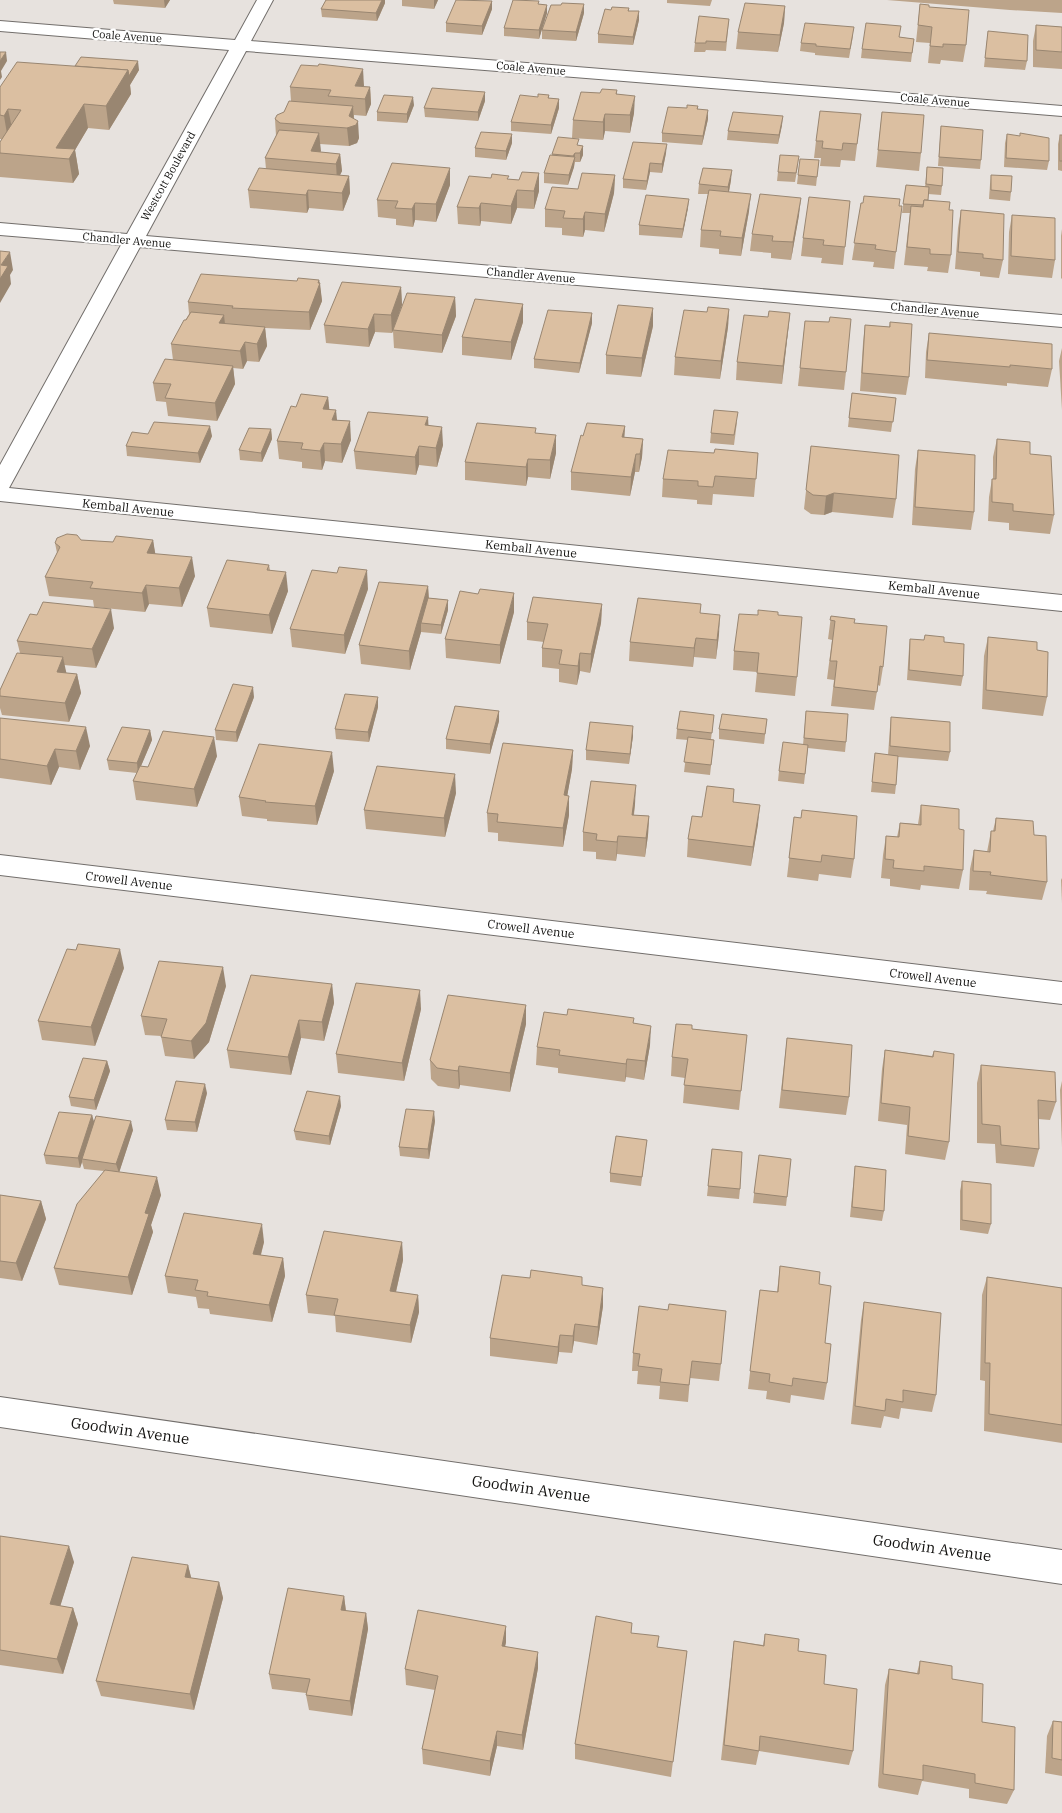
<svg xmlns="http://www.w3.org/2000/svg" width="1062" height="1813" viewBox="0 0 1062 1813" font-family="'IBM Plex Serif',serif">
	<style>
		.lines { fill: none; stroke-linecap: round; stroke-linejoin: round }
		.minor-casing { stroke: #726e6b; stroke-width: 2 }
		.minor { fill: #fff; fill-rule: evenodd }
		.wall { fill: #bca48a }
		.shaded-wall { fill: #998671 }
		.building { fill: #dbbfa1; stroke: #998671 }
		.labels { text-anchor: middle; stroke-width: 4.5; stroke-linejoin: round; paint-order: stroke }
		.far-street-label { font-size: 11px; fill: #12110f; stroke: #fff }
		.street-label { font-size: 12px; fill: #12110f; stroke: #fff }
		.near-street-label { font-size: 15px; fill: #12110f; stroke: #fff }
	</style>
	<rect width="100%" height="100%" fill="#e7e2de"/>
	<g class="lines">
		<defs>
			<g id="minor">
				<path d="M257 0H273L251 41 1062 106V116L246 51 146 236 1062 315V327L140 247 9 488 1062 595V611L0 501V465L121 245 0 235V223L127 234 229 50 0 31V21L235 40Z"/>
				<path d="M0 855 1062 982V1004L0 875Z"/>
				<path d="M0 1397 1062 1550V1584L0 1427Z"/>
			</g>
		</defs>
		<!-- minor casing -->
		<use href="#minor" class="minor-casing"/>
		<!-- minor -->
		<use href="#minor" class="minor"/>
	</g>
	<!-- wall -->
	<g class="wall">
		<path d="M113 0H170L165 8 114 4Z"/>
		<path d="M326 0H385V3L377 21 322 17 321 9Z"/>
		<path d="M402 0H438L434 9 402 6Z"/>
		<path d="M667 0H712L710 6 667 3Z"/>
		<path d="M887 0H1062V13L1010 10Z"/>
		<path d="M492 1V9L482 35 446 32V23Z"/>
		<path d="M539 4 547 5V13L539 39 504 36V28Z"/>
		<path d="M920 4 929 7 966 45 963 62 941 60 940 64 928 63 930 43 916 42Z"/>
		<path d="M785 6 784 23 778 52 736 49 738 32Z"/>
		<path d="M629 8V11L639 20 633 45 598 43V34L611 10Z"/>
		<path d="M584 13 576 41 542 39V30Z"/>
		<path d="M729 19 726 51 706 50 705 52H694L695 43Z"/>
		<path d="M1036 25 1062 27V69L1033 67V41Z"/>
		<path d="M988 31 1027 61 1025 70 984 67Z"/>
		<path d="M853 36 849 58 815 55V53L800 51 801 43Z"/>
		<path d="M899 37 914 39 911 62 861 58 862 49Z"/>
		<path d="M75 66 139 70 130 85 131 94 109 130 88 128 75 150 79 174 73 183 0 177V142L2 139H0V87Z"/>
		<path d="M290 87H370L371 104 366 116 354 115V119L359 138 357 143 349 146 320 144V152L340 154 342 171 340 175 349 176 350 193 343 211 309 208 307 213 250 208 248 190 266 169 265 158 276 136 275 119 284 112 291 101Z"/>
		<path d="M617 90V94L634 113 630 133 605 131 603 140 572 138 573 120 600 93Z"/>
		<path d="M549 95V98L559 99V108L551 134 511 131V122L538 97Z"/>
		<path d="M485 101 478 121 425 117 424 108Z"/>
		<path d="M414 105 407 123 377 121V112Z"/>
		<path d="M698 106V109L708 119 702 145 662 142V133L687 108Z"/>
		<path d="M882 112 921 153 919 171 876 167Z"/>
		<path d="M861 114 855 161 841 160 840 167 820 166 821 158H814L816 141Z"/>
		<path d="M782 125 778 144 727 140 728 131Z"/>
		<path d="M941 126 981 160 980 169 938 166Z"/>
		<path d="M1007 134 1049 161 1047 170 1004 167 1005 143Z"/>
		<path d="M1060 135H1062V171L1058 170V144Z"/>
		<path d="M512 143 506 160 475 157V148Z"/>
		<path d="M579 145 583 146V155L580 162H575L574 167 568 185 544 183V173L552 154Z"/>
		<path d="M666 153 662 173 650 172 646 190 623 188V179Z"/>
		<path d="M819 160 816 186 797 184 798 175Z"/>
		<path d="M798 165 795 182 777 181 778 172Z"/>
		<path d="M927 167 942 186 941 195 928 194V200L949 210 951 255 948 273 927 271 928 267 904 265 910 213H902L906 185 925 187Z"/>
		<path d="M539 173V191L534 209 517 208 511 224 481 221 480 226 458 224 457 207 509 179 519 180Z"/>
		<path d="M615 175 614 193 604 232 585 230 583 237 562 235V228L545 227V209L578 189Z"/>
		<path d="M991 175 1011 192 1010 201 989 199 990 184Z"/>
		<path d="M731 180 729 192 749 211 741 256 719 254V249L700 247 701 230 708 194H698L699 184Z"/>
		<path d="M450 185 436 222 415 220 413 227 396 225V219L378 217 377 200Z"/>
		<path d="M850 201 843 265 821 263 822 258 801 256 803 238Z"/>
		<path d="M861 203 896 252 894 269 873 267 874 262 852 260Z"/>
		<path d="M688 208 682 238 639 235V225Z"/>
		<path d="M961 210 1003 260 999 278 980 276V272L955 269 958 228Z"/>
		<path d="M799 215 791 260 771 258V253L750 251 752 234Z"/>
		<path d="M1012 215 1055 260 1052 278 1008 274 1009 232Z"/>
		<path d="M1062 229V279L1061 278V236Z"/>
		<path d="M319 280 322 301 310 330 265 328 267 346 259 362 247 361 243 369 233 368 235 384 217 421 168 416 166 402 156 401 153 383 173 360 171 344 189 314 188 302 297 281Z"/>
		<path d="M401 287 402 305 395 325 455 297 456 316 442 353 394 348 393 331 392 333 375 332 369 347 326 343 324 325Z"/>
		<path d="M523 304V322L511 360 462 355V337Z"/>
		<path d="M729 309 728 327 720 379 674 375 675 357 707 312Z"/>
		<path d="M592 313V323L579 373 534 368V359Z"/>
		<path d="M790 313 782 384 736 380 737 362 768 317Z"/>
		<path d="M805 321 846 372 844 390 798 386Z"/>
		<path d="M890 322 909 377 906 395 860 391 863 343 865 325 889 327Z"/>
		<path d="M653 326 641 377 606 374V355Z"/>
		<path d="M929 333 1052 369 1048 387 1007 383V386L925 378 926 352Z"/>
		<path d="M1062 348V410L1059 361Z"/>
		<path d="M852 393 896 398 891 432 848 427Z"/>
		<path d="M328 397 329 410 351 440 342 463 325 461 322 470 302 468V462L279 459 277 441 296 407Z"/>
		<path d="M428 417V426L443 445 437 467 419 465 416 475 356 469 354 451Z"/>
		<path d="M737 422 734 445 710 443 711 433Z"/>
		<path d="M625 426 624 437 643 439 642 457 639 472H635L630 496 571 490V472L583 436Z"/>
		<path d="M271 429 272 439 262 462 240 460 239 450Z"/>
		<path d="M536 433 556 453 550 479 528 477 526 486 465 480V462Z"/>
		<path d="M148 434 212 436 200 463 127 456 126 446Z"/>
		<path d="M997 439 1030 454 1054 515 1050 534 1009 530V523L988 521 989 497 992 479H993V457Z"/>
		<path d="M811 446 896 499 893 518 832 512 824 515 811 514 804 509Z"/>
		<path d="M918 450 974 512 971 530 912 525 915 469Z"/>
		<path d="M714 453H758L754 497 713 494 712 505 697 504V500L662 497 663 479Z"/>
		<path d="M81 540 113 542 153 540 155 554 195 576 182 607 149 604 145 612 94 607 93 600 49 596 45 577 57 553 55 543Z"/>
		<path d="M269 565 270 570 288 591 272 634 210 627 207 608Z"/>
		<path d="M428 586 429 598 448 600V610L441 634 421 632 410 670 361 664 359 645Z"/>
		<path d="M368 589 345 654 292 647 290 629Z"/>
		<path d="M478 594 514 612 500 664 446 658 445 639Z"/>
		<path d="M602 604 601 623 590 673 580 671 577 685 559 682V669L542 667V648L544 642 527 640V622Z"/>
		<path d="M700 613 719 634 716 659 694 657 693 667 629 661 630 642Z"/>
		<path d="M758 615H778L797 677 795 696 755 692 757 672 733 670 734 651Z"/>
		<path d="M831 616 854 623 883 667 880 686 878 685 874 710 831 706 834 680 827 679 832 640 828 639Z"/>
		<path d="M114 628 96 668 64 665 66 673 77 674 81 693 69 722 2 715 0 708V690L20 653 17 641Z"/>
		<path d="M988 637 1037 650 1047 697 1043 716 982 709 984 656Z"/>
		<path d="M910 639 944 642 963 676 961 686 907 680 909 648Z"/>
		<path d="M254 697 237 742 216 740 215 730Z"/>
		<path d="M378 697V707L369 742 336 739 335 729Z"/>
		<path d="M499 711V721L490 754 446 749V739Z"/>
		<path d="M806 711 846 742 845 752 808 748 804 784 778 781 779 771 803 745Z"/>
		<path d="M714 715 711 739 714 740 710 775 684 772 688 740 676 739 677 729Z"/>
		<path d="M891 717 950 752 948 761 898 757 896 785 895 794 871 792 875 753 888 755 890 727Z"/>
		<path d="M0 718 90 746 80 770 59 767 51 785 0 778Z"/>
		<path d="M767 719 764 744 719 739V729Z"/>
		<path d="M150 730 152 740 141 766 148 767 217 756 197 807 136 800 133 781 137 773 109 770 107 760Z"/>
		<path d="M633 736 629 764 586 760V750Z"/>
		<path d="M573 750 572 769 567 796 569 815 563 847 498 841V833L488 832 487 813Z"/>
		<path d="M334 771 317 825 267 821V819L242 816 239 797Z"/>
		<path d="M734 789 733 802 758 824 751 866 687 857 688 839 702 817Z"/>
		<path d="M456 793 445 837 366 829 364 810Z"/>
		<path d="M635 804 634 815 649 816 648 835 645 857 617 854 616 861 596 859V852L583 851V832Z"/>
		<path d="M921 805 959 829 963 870 959 889 921 885 920 890 890 886V879L881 878 883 855 886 836 897 837 900 823 918 824Z"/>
		<path d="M794 817 801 818 854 859 851 878 819 874 818 881 787 877Z"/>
		<path d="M996 818 1034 835 1047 882 1042 900 986 894 987 891 969 890 970 869 974 850 987 852 991 831H993Z"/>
		<path d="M1062 878V903L1061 880Z"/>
		<path d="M124 968 95 1046 42 1040 38 1021Z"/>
		<path d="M332 984 334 1003 324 1041 301 1038 291 1075 230 1068 227 1050Z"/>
		<path d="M226 986 209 1042 194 1059 165 1056 161 1036 145 1035 141 1016Z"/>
		<path d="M526 1005V1024L510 1092 460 1085 459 1089 438 1086 431 1079 430 1060Z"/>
		<path d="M421 1009 404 1081 338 1073 336 1054Z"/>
		<path d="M634 1023 650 1045 644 1080 626 1077 625 1082 558 1073V1068L536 1065 537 1047Z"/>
		<path d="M692 1029 747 1035 739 1110 683 1103 685 1078 671 1076 672 1057Z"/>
		<path d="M787 1038 849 1097 846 1115 779 1108Z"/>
		<path d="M885 1050 932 1056 934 1051 949 1142 945 1160 905 1154 907 1125 878 1121 882 1069Z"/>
		<path d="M107 1061 110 1071 96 1110 71 1106 69 1097Z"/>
		<path d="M981 1065 1056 1102 1050 1120 1038 1119 1039 1149 1034 1167 996 1163 995 1144 977 1143V1083Z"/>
		<path d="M1062 1081V1147L1060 1090Z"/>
		<path d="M207 1093 197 1132 167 1130 165 1120Z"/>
		<path d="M341 1106 330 1145 296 1140 294 1131Z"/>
		<path d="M92 1115 94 1123 133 1130 119 1172 161 1195 151 1225 153 1232 132 1295 59 1285 54 1268 104 1171 84 1169 82 1162 80 1168 46 1164 44 1155Z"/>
		<path d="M435 1121 429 1159 400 1156 399 1147Z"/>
		<path d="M647 1140 641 1186 610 1182V1173Z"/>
		<path d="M712 1149 740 1189 739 1199 707 1196Z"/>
		<path d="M759 1155 787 1197 786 1206 753 1203Z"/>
		<path d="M855 1166 884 1211 882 1221 850 1217 854 1176Z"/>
		<path d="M962 1181 991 1224 988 1234 960 1230V1191Z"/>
		<path d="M0 1195 41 1201 46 1219 22 1281 0 1278Z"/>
		<path d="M264 1242 261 1255 283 1258 285 1276 272 1322 210 1314 209 1309 198 1308 196 1297 168 1293 165 1276Z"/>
		<path d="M402 1242 403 1260 396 1292 418 1295 419 1312 411 1343 336 1332 335 1316 308 1313 306 1295Z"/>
		<path d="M780 1266 819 1284 825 1343 827 1383 824 1400 791 1395 790 1403 766 1399 767 1391 748 1389 760 1290 777 1292Z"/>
		<path d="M582 1277V1285L603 1306 597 1345 574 1341 572 1353 559 1352 557 1364 490 1356V1338L530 1278Z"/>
		<path d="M987 1277 1062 1288V1443L984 1431 985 1381 980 1380 982 1295Z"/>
		<path d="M864 1302 936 1395 932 1412 901 1408 899 1419 884 1416 881 1428 851 1424 861 1320Z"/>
		<path d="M633 1353 721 1364 719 1381 690 1378 688 1402 659 1399 660 1386 637 1384 638 1371H632Z"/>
		<path d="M0 1536 74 1562 60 1606 73 1608 78 1624 63 1674 0 1665Z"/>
		<path d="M188 1565 191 1578 219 1582 223 1598 194 1710 101 1696 96 1681Z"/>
		<path d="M344 1596 346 1611 366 1613 368 1629 352 1716 309 1710 306 1695V1693L272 1689 269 1674Z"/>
		<path d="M506 1626V1642L505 1646 538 1668 523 1750 497 1746 490 1776 423 1764 422 1749 435 1690 406 1685 405 1669Z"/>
		<path d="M631 1633 657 1647 687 1651 671 1777 575 1759V1744Z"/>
		<path d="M765 1634 798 1651 824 1684 853 1751 849 1765 759 1751 756 1765 721 1760 732 1657 734 1641 763 1645Z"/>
		<path d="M920 1661 952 1679 982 1722 1014 1790 1007 1804 969 1798V1789L922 1781 918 1795 879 1788 878 1786 885 1685 889 1669 917 1673Z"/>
		<path d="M1053 1721 1062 1722V1776L1045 1773 1047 1736Z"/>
	</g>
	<!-- shaded-wall -->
	<g class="shaded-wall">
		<path d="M164 0H170L165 8Z"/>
		<path d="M382 0H385V3L377 21 376 13Z"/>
		<path d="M434 0H438L434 9Z"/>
		<path d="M492 1V9L482 35V26Z"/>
		<path d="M584 4V13L576 41V32Z"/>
		<path d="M547 5V13L539 39V30Z"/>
		<path d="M785 6 784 23 778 52 780 35Z"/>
		<path d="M639 11V20L633 45V37Z"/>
		<path d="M6 52 7 61 1 71 2 77 0 80V61Z"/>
		<path d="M138 61 139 70 130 85 131 94 109 130 106 106 128 70Z"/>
		<path d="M363 69 364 86H355Z"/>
		<path d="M370 87 371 104 366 116 365 99Z"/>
		<path d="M485 92V101L478 121V112Z"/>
		<path d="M635 96 634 113 630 133V115Z"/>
		<path d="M413 97 414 105 407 123V114Z"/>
		<path d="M559 99V108L551 134V125Z"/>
		<path d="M84 104 88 128 75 150 79 174 73 183 69 159 56 148Z"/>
		<path d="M353 106 354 123 358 121 359 138 357 143 349 146 347 128 349 116Z"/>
		<path d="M8 109 13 133 8 140 4 116Z"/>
		<path d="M708 110V119L702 145 703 136Z"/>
		<path d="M605 114V131L603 140V122Z"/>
		<path d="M783 116 782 125 778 144 779 135Z"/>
		<path d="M319 133 321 151 315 162 311 151Z"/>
		<path d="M512 134V143L506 160V151Z"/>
		<path d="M667 144 666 153 662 173V164Z"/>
		<path d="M583 146V155L580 162V153Z"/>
		<path d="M575 153 574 167 568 185 569 175 573 161V156Z"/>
		<path d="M340 154 342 171 337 181 336 164Z"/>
		<path d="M650 163V172L646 190 647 181Z"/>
		<path d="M450 168V185L436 222V204Z"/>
		<path d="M732 170 731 180 728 196V187Z"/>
		<path d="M539 173V191L534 209V191Z"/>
		<path d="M615 175 614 193 604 232 605 214Z"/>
		<path d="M349 176 350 193 343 211 342 193Z"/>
		<path d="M308 190 309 208 307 213 306 195Z"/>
		<path d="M517 190V208L511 224V206Z"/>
		<path d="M751 194 749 211 741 256 742 238Z"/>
		<path d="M801 198 799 215 791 260 793 242Z"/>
		<path d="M689 199 688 208 682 238 683 229Z"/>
		<path d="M415 203V220L413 227 412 209Z"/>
		<path d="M481 203V221L480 226 479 208Z"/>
		<path d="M585 212V230L583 237V219Z"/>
		<path d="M10 252 13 270 10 275 11 284 0 303V279L1 265Z"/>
		<path d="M319 280 320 285V283L322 301 310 330 309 312Z"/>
		<path d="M401 287 402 305 392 333 391 315Z"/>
		<path d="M455 297 456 316 442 353V335Z"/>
		<path d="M523 304V322L511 360V342Z"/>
		<path d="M653 308V326L641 377 642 358Z"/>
		<path d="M729 309 728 327 720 379 721 361Z"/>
		<path d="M592 313V323L579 373 580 363Z"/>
		<path d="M790 313 788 332 782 384 783 366Z"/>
		<path d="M374 314 375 332 369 347 368 329Z"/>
		<path d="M224 315 226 333 219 323Z"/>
		<path d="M265 327 267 346 259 362 257 344Z"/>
		<path d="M245 342 247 361 243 369 240 351Z"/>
		<path d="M233 366 235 384 217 421 215 403Z"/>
		<path d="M328 397 330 415 323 409Z"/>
		<path d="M336 410 338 429 332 420Z"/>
		<path d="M428 417 429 435 425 425Z"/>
		<path d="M350 421 351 440 342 463 341 444Z"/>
		<path d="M210 426 212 436 200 463 198 453Z"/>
		<path d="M625 426 624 444 622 437Z"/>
		<path d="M442 427 443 445 437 467 436 448Z"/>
		<path d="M271 429 272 439 262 462 261 453Z"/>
		<path d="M556 435V453L550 479V460Z"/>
		<path d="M643 439 642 457 639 472 640 454Z"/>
		<path d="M324 443 325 461 322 470 320 451Z"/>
		<path d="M419 446V465L416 475 415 457Z"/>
		<path d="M636 454 635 472 630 496 631 477Z"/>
		<path d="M528 459V477L526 486V467Z"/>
		<path d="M834 493 832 512 824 515 826 496Z"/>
		<path d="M153 540 156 558 147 553Z"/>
		<path d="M192 557 195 576 182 607 179 588Z"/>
		<path d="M367 570 368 589 345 654 344 635Z"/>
		<path d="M286 572 288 591 272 634 269 615Z"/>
		<path d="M146 585 149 604 145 612 142 593Z"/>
		<path d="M428 586 429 605 421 623V632L410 670 409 651Z"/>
		<path d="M514 593V612L500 664V645Z"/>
		<path d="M448 600V610L441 634V625Z"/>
		<path d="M602 604 601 623 590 673 591 654Z"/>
		<path d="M111 609 114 628 96 668 92 649Z"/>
		<path d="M720 615 719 634 716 659 717 640Z"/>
		<path d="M696 638 694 657 693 667 694 648Z"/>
		<path d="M580 653V671L577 685 578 666Z"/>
		<path d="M63 657 67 676 57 672Z"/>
		<path d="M77 674 81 693 69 722 65 703Z"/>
		<path d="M253 687 254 697 237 742 236 732Z"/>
		<path d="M378 697V707L369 742 368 732Z"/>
		<path d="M499 711V721L490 754V744Z"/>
		<path d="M633 726V736L629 764 630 754Z"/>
		<path d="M86 727 90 746 80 770 76 751Z"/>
		<path d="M150 730 152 740 138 773 137 763Z"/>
		<path d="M214 737 217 756 197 807 194 789Z"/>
		<path d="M55 749 59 767 51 785 47 766Z"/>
		<path d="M573 750 572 769 564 814V795Z"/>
		<path d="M332 752 334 771 317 825 315 806Z"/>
		<path d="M455 774 456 793 445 837 444 818Z"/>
		<path d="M636 785 635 804 631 833 632 815Z"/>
		<path d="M569 796V815L563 847V828Z"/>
		<path d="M760 805 758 824 751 866 753 847Z"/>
		<path d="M649 816 648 835 645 857 646 838Z"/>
		<path d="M618 836 617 854 616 861 617 842Z"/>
		<path d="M120 949 124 968 95 1046 91 1027Z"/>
		<path d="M223 967 226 986 209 1042 194 1059 191 1041Z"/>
		<path d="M332 984 334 1003 324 1041 322 1022Z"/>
		<path d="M420 990 421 1009 404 1081 402 1063Z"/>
		<path d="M526 1005V1024L510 1092V1073Z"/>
		<path d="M299 1020 301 1038 291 1075 288 1057Z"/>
		<path d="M651 1026 650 1045 644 1080 645 1061Z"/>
		<path d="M627 1059 626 1077 625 1082 626 1064Z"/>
		<path d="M107 1061 110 1071 96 1110 94 1100Z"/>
		<path d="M459 1066 460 1085 459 1089 458 1071Z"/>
		<path d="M205 1084 207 1093 197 1132 195 1122Z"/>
		<path d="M340 1096 341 1106 330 1145 329 1136Z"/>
		<path d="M434 1111 435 1121 429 1159 428 1149Z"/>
		<path d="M92 1115 95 1125 82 1159V1162L80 1168 78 1158Z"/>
		<path d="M131 1121 133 1130 119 1173 116 1164Z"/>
		<path d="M157 1177 161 1195 151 1225 153 1232 132 1295 128 1277 145 1213Z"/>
		<path d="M41 1201 46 1219 22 1281 16 1263Z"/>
		<path d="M262 1224 264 1242 256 1272 253 1254Z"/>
		<path d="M402 1242 403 1260 392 1309 390 1291Z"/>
		<path d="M283 1258 285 1276 272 1322 269 1305Z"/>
		<path d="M603 1288V1306L597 1345 598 1327Z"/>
		<path d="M418 1295 419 1312 411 1343 410 1325Z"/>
		<path d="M575 1324 574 1341 572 1353 573 1336Z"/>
		<path d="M560 1335 559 1352 557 1364 558 1347Z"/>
		<path d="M69 1546 74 1562 56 1620 50 1604Z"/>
		<path d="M188 1565 192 1581 185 1577Z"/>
		<path d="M219 1582 223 1598 194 1710 190 1694Z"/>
		<path d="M344 1596 346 1612 341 1610Z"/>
		<path d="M73 1608 78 1624 63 1674 57 1659Z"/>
		<path d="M366 1613 368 1629 352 1716 350 1701Z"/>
		<path d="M506 1626V1642L502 1662V1646Z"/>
		<path d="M538 1652V1668L523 1750 522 1735Z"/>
		<path d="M497 1731V1746L490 1776V1761Z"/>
	</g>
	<!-- building -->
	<g class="building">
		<path d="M326 0H382L376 13 321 9Z"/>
		<path d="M456 0 492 1 482 26 446 23Z"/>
		<path d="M513 0 539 1 538 4 547 5 539 30 504 28Z"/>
		<path d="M562 3 584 4 576 32 542 30 551 5H561Z"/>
		<path d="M745 3 785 6 780 35 738 32Z"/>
		<path d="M920 4 929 5V7L969 10 966 45 943 44V47L930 46 932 27 918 25Z"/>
		<path d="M612 7 629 8 628 11H639L633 37 598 34 605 9 611 10Z"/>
		<path d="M699 16 729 19 726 42 706 41V43H695Z"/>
		<path d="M805 23 854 27 850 49 816 46V44L801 43Z"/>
		<path d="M866 23 901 26 899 37 914 39 912 53 862 49Z"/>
		<path d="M1036 25 1062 27V52L1036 50Z"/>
		<path d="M988 31 1028 35 1027 61 985 58Z"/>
		<path d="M0 52H6L0 61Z"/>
		<path d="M81 57 138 61 129 76 128 70 75 66Z"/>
		<path d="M17 62 128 70 106 106 84 104 56 148 75 149 69 159 0 153V142L21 110 8 109 4 116 0 115V87Z"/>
		<path d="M319 64 363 69 355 86 370 87 365 99 328 96 331 90 290 87 301 65 318 66Z"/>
		<path d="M432 88 485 92 478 112 424 108Z"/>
		<path d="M602 89 617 90 616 94 635 96 630 115 605 114 603 122 573 120 581 92 600 93Z"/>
		<path d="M538 94 549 95 548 98 559 99 551 125 511 122 520 95 538 97Z"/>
		<path d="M384 95 413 97 407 114 377 112Z"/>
		<path d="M289 101 353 106 349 116 358 121 356 125 347 128 280 123 275 119 277 115 284 112Z"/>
		<path d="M687 105 698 106 697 109 708 110 703 136 662 133 668 107 687 108Z"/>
		<path d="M820 111 861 114 857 144 843 143 842 150 822 148 823 141H816Z"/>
		<path d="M733 112 783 116 779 135 728 131Z"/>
		<path d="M882 112 924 115 921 153 878 150Z"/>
		<path d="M941 126 983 130 981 160 939 157Z"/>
		<path d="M279 130 319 133 311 151 340 154 336 164 265 158Z"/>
		<path d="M481 132 512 134 506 151 475 148Z"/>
		<path d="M1020 133 1049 138V161L1006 158 1007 134 1020 136Z"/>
		<rect x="1060" y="135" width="2" height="26"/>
		<path d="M558 137 579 139 577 145 583 146 580 153H575L573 156 552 154Z"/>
		<path d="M633 142 667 144 662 164 650 163 647 181 623 179Z"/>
		<path d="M550 155 575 157 569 175 544 173Z"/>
		<path d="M780 155 799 156 796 173 778 172Z"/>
		<path d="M800 159 819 160 817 177 798 175Z"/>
		<path d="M392 163 450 168 436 204 415 203 412 209 395 208 398 201 377 200Z"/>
		<path d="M927 167 943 168 942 186 926 184Z"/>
		<path d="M259 168 349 176 342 193 308 190 306 195 248 190Z"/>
		<path d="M703 168 732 170 728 187 699 184Z"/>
		<path d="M522 172 539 173 534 191 517 190 511 206 481 203 479 208 457 207 469 176 491 178 492 174 509 176 507 179 519 180Z"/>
		<path d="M582 173 615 175 605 214 585 212 583 219 563 218 565 211 545 209 552 187 578 189Z"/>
		<path d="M991 175 1012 176 1011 192 991 190Z"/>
		<path d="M906 185 929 187 928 200H924L923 205 903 204Z"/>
		<path d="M709 190 751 194 742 238 720 236 721 231 701 230Z"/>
		<path d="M760 194 801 198 793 242 772 241 773 236 752 234Z"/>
		<path d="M646 195 689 199 683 229 639 225Z"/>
		<path d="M864 196 900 199 899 206H902L896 252 875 249 876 245 854 243 861 203H863Z"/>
		<path d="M809 197 850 201 845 247 823 245 824 240 803 238Z"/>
		<path d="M924 200 950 202 949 210H953L951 255 930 254V249L907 247 911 206 923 207Z"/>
		<path d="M961 210 1004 214 1003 260 983 258V254L958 252Z"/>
		<path d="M1012 215 1055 218V260L1011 256Z"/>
		<path d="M0 251 10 252 1 265 8 266 0 279Z"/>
		<path d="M201 274 297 281 298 278 319 280 318 283H320L309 312 232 308 233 306 188 302Z"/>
		<path d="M342 282 401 287 391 315 374 314 368 329 324 325Z"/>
		<path d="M407 293 455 297 442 335 393 330Z"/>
		<path d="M475 299 523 304 511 342 462 337Z"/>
		<path d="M618 305 653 308 642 358 606 355Z"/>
		<path d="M708 307 729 309 721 361 675 357 684 310 707 312Z"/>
		<path d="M548 310 592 313 580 363 534 359Z"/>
		<path d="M769 311 790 313 783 366 737 362 744 315 768 317Z"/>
		<path d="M191 312 224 315 219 323 265 327 257 344 245 342 240 351 171 344 184 320H186Z"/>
		<path d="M830 317 851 319 846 372 800 368 805 321 829 322Z"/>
		<path d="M890 322 912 324 909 377 862 373 865 325 890 327Z"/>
		<path d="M929 333 1052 344V369L1010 365V367L927 360Z"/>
		<path d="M165 359 233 366 215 403 165 398 171 384 153 383Z"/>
		<path d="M852 393 896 398 893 422 849 418Z"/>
		<path d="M301 394 328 397 323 409 336 410 332 420 350 421 341 444 324 443 320 451 301 449 303 443 277 441 291 406 296 407Z"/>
		<path d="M714 410 738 412 734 435 711 433Z"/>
		<path d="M368 412 428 417 425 425 442 427 436 448 419 446 415 457 354 451Z"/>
		<path d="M154 422 210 426 198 453 126 446 132 432 148 434Z"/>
		<path d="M477 423 536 428 535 433 556 435 550 460 528 459 526 467 465 462Z"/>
		<path d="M587 423 625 426 622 437 643 439 640 454H636L631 477 571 472 581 435 583 436Z"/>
		<path d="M249 428 271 429 261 453 239 450Z"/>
		<path d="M997 439 1030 442V454L1051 456 1054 515 1013 511V504L992 502V479H996Z"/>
		<path d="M811 446 899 455 896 499 834 493 826 496 813 495 806 490Z"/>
		<path d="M715 449 758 453 756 479 715 476 713 487 698 486V481L663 479 668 450 714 453Z"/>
		<path d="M918 450 975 455 974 512 915 507Z"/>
		<path d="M67 534 77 535 81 540 113 542 116 536 153 540 147 553 192 557 179 588 146 585 142 593 90 588 93 582 45 577 60 547 55 543 57 538Z"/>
		<path d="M227 560 269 565 267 570 286 572 269 615 207 608Z"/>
		<path d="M339 567 367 570 344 635 290 629 312 570 337 573Z"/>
		<path d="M379 582 428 586 409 651 359 645Z"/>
		<path d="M480 589 514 593 500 645 445 639 460 591 478 594Z"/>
		<path d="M533 597 602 604 591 654 580 653 578 666 559 664 562 650 542 648 548 624 527 622Z"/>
		<path d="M428 598 448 600 441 625 421 623Z"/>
		<path d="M638 598 701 604 700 613 720 615 717 640 696 638 694 648 630 642Z"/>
		<path d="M43 602 111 609 92 649 17 641 30 614 37 615Z"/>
		<path d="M758 610 778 612V615L802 617 797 677 757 673 759 653 734 651 739 614 758 615Z"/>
		<path d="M831 616 855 619 854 623 887 626 883 667 880 666 877 692 834 687 837 661H830L835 621 830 620Z"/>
		<path d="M925 635 944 637V642L964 644 963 676 909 670 910 639 924 640Z"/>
		<path d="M988 637 1037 642V650L1048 652 1047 697 986 690Z"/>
		<path d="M17 653 63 657 57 672 77 674 65 703 0 696V690Z"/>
		<path d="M233 684 253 687 236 732 215 730Z"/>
		<path d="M345 694 378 697 368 732 335 729Z"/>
		<path d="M455 706 499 711 490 744 446 739Z"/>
		<path d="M680 711 714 715 712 733 677 729Z"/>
		<path d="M806 711 848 714 846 742 804 738Z"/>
		<path d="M722 714 767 719 765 734 719 729Z"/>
		<path d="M891 717 950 722V752L890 746Z"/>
		<path d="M0 718 86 727 76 751 55 749 47 766 0 759Z"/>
		<path d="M590 722 633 726 630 754 586 750Z"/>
		<path d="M122 727 150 730 137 763 107 760Z"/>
		<path d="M163 731 214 737 194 789 133 781 140 766 148 767Z"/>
		<path d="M688 737 714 740 711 765 684 762Z"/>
		<path d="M783 742 808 745 805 774 779 771Z"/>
		<path d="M503 743 573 750 564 795 569 796 563 828 497 822 498 814 487 813Z"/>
		<path d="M259 744 332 752 315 806 265 802 266 801 239 797Z"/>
		<path d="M875 753 898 756 896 785 872 782Z"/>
		<path d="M377 766 455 774 444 818 364 810Z"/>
		<path d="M591 781 636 785 632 815 649 816 646 838 618 836 617 842 596 840 597 834 583 832Z"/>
		<path d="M707 786 734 789 733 802 760 805 753 847 688 839 692 816 702 817Z"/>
		<path d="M921 805 959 809V829L964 830 963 870 924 866V871L893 868 894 860 885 859 886 836 899 837 900 823 921 825Z"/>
		<path d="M802 810 857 816 854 859 822 855 821 862 789 858 794 817 801 818Z"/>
		<path d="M996 818 1033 821 1034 835 1046 836 1047 882 990 875 991 872 973 871 974 850 990 852 991 831H995Z"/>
		<path d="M78 944 120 949 91 1027 38 1021 67 949 76 950Z"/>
		<path d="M159 961 223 967 206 1023 191 1041 161 1037 167 1019 141 1016Z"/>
		<path d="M251 975 332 984 322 1022 299 1020 288 1057 227 1050Z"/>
		<path d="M356 983 420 990 402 1063 336 1054Z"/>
		<path d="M448 995 526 1005 510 1073 459 1066 458 1071 437 1068 430 1060Z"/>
		<path d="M568 1009 634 1018 633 1023 651 1026 645 1061 627 1059 626 1064 559 1055 560 1050 537 1047 544 1012 567 1015Z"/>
		<path d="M676 1024 692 1025V1029L747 1035 741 1091 684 1085 688 1059 672 1057Z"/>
		<path d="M787 1038 852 1045 849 1097 782 1090Z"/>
		<path d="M885 1050 933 1057 934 1051 954 1054 949 1142 908 1136 910 1107 881 1103Z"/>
		<path d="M83 1058 107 1061 94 1100 69 1097Z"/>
		<path d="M981 1065 1055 1072 1056 1102 1038 1100 1039 1149 1001 1145 1000 1126 982 1124Z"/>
		<path d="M176 1081 205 1084 195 1122 165 1120Z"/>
		<path d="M307 1091 340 1096 329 1136 294 1131Z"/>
		<path d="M406 1109 434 1111 428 1149 399 1147Z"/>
		<path d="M59 1112 92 1115 78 1158 44 1155Z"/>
		<path d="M96 1116 131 1121 116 1164 82 1159Z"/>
		<path d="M616 1136 647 1140 642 1177 610 1173Z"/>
		<path d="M712 1149 742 1152 740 1189 708 1186Z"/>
		<path d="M759 1155 791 1159 787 1197 754 1193Z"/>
		<path d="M855 1166 886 1170 884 1211 852 1207Z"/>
		<path d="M105 1170 157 1177 145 1213 149 1214 128 1277 54 1268 77 1204Z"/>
		<path d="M962 1181 991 1184V1224L962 1220Z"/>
		<path d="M0 1195 41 1201 16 1263 0 1261Z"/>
		<path d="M184 1213 262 1224 253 1254 283 1258 269 1305 207 1296 208 1292 195 1290 198 1280 165 1276Z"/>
		<path d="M324 1231 402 1242 390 1291 418 1295 410 1325 334 1315 338 1299 306 1295Z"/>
		<path d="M780 1266 820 1272 819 1284 831 1286 825 1343 831 1344 827 1383 793 1378 792 1386 769 1382 770 1374 750 1371 760 1290 778 1292Z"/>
		<path d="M531 1270 582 1277V1285L603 1288 598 1327 575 1324 573 1336 560 1335 558 1347 490 1338 502 1275 530 1278Z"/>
		<path d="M987 1277 1062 1288V1425L989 1414 990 1363H985Z"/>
		<path d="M864 1302 941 1313 936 1395 903 1390V1402L886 1399 885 1411 855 1406Z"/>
		<path d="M669 1304 726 1311 721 1364 692 1361 689 1385 660 1382 662 1369 638 1366 640 1354 633 1353 639 1306 668 1310Z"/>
		<path d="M0 1536 69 1546 50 1604 73 1608 57 1659 0 1650Z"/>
		<path d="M132 1557 188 1565 185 1577 219 1582 190 1694 96 1681Z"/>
		<path d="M288 1588 344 1596 341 1610 366 1613 350 1701 306 1695 310 1679 269 1674Z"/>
		<path d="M418 1610 506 1626 502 1646 538 1652 522 1735 497 1731 490 1761 422 1749 438 1676 405 1669Z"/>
		<path d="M596 1616 632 1623 631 1633 659 1636 657 1647 687 1651 673 1762 575 1744Z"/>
		<path d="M765 1634 799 1639 798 1651 826 1655 824 1684 857 1689 853 1751 760 1736 759 1751 724 1745 734 1641 764 1646Z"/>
		<path d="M920 1661 952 1666V1679L983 1684 982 1722 1015 1727 1014 1790 975 1783V1774L923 1765V1780L883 1774V1771L889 1669 919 1674Z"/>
		<path d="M1053 1721 1062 1722V1760L1052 1758Z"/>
	</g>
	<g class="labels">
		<!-- far-street labels -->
		<g class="far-street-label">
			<text transform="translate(127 36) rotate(4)" y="4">Coale Avenue</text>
			<text transform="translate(531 68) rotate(5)" y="4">Coale Avenue</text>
			<text transform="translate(935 100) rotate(5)" y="4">Coale Avenue</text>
			<text transform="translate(168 176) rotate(-61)" y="4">Westcott Boulevard</text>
			<text transform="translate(127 240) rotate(5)" y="4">Chandler Avenue</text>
			<text transform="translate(531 275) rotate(5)" y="4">Chandler Avenue</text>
			<text transform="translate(935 310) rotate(5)" y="4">Chandler Avenue</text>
		</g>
		<!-- street labels -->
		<g class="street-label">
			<text transform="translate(128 508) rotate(6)" y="4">Kemball Avenue</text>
			<text transform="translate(531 549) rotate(6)" y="4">Kemball Avenue</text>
			<text transform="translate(934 590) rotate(6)" y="4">Kemball Avenue</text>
			<text transform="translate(129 881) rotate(7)" y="4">Crowell Avenue</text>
			<text transform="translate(531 929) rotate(7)" y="4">Crowell Avenue</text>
			<text transform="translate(933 978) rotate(7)" y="4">Crowell Avenue</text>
		</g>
		<!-- near-street labels -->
		<g class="near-street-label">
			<text transform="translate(130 1431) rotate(8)" y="5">Goodwin Avenue</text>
			<text transform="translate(531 1489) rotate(8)" y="5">Goodwin Avenue</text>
			<text transform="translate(932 1548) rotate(8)" y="5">Goodwin Avenue</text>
		</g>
	</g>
</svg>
